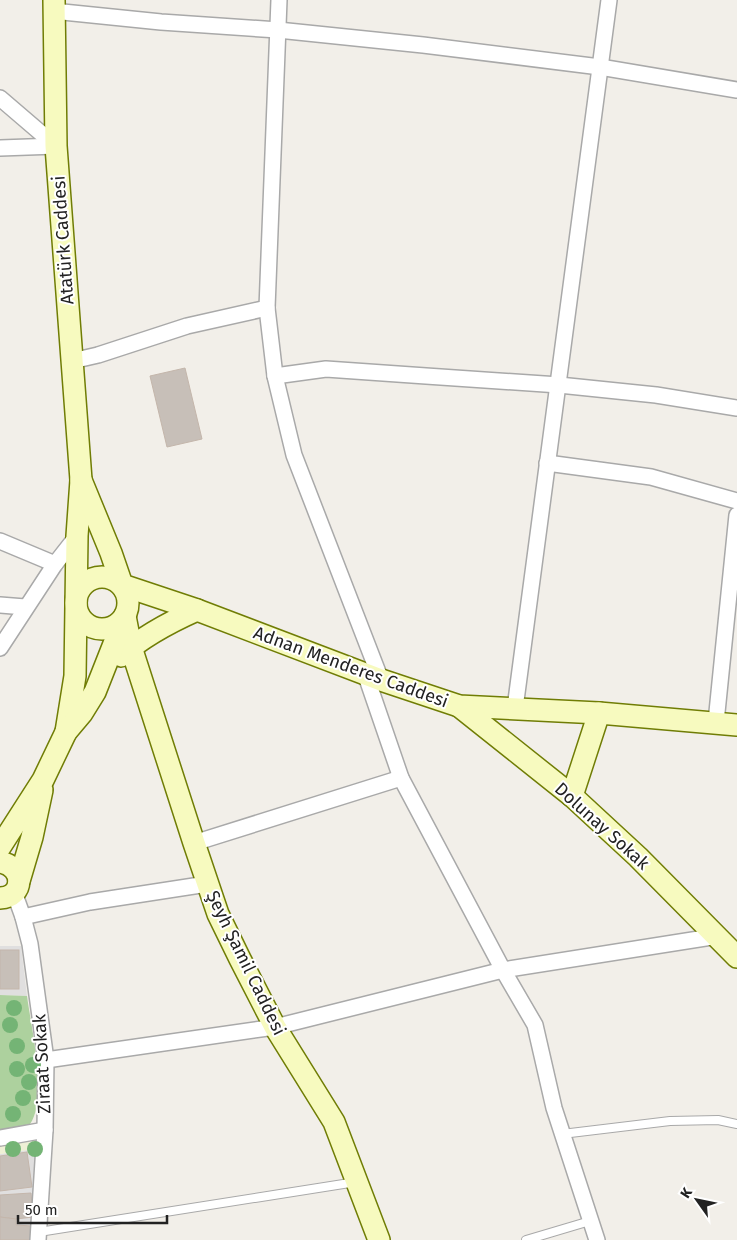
<svg xmlns="http://www.w3.org/2000/svg" width="737" height="1240" viewBox="0 0 737 1240" font-family="'Fira Sans',sans-serif">
	<style>
		.residential { fill: #e0dfdf }
		.farmland { fill: #eef0d5 }
		.forest { fill: #add19e }
		.building { fill: #c7bfb8; stroke: #c4b6ab }
		.lines { fill: none; stroke-linecap: round; stroke-linejoin: round }
		.lane-casing { stroke: #a9a9a9; stroke-width: 10 }
		.street-casing { stroke: #a9a9a9; stroke-width: 18 }
		.secondary-casing { stroke: #707d05; stroke-width: 24 }
		.lane { stroke: #fff; stroke-width: 8 }
		.street { stroke: #fff; stroke-width: 15 }
		.secondary { stroke: #f7fabf; stroke-width: 21 }
		.tree { fill: #74b475 }
		.labels { text-anchor: middle; stroke-width: 4; stroke-linejoin: round; paint-order: stroke }
		.street-label { font-size: 18px; fill: #222; stroke: #fff }
	</style>
	<rect width="100%" height="100%" fill="#f2efe9"/>
	<!-- residential -->
	<g class="residential">
		<path d="M0 946H21L27 996 0 995Z"/>
		<path d="M35 1149 34 1226 0 1240V1154Z"/>
	</g>
	<!-- farmland -->
	<path class="farmland" d="M35 1141V1149L0 1154V1146Z"/>
	<!-- forest -->
	<path class="forest" d="M0 995 27 996C31 1027 48 1098 30 1124L0 1131Z"/>
	<!-- building -->
	<g class="building">
		<path d="M185 368 202 439 167 447 150 376Z"/>
		<rect x="0" y="950" width="19" height="39"/>
		<path d="M27 1152 32 1187 0 1191V1156Z"/>
		<path d="M31 1193 33 1217 16 1219 0 1217V1195Z"/>
		<path d="M0 1217 16 1219V1225L32 1226 31 1240H0Z"/>
	</g>
	<g class="lines">
		<defs>
			<g id="lane">
				<path d="M562 1134 670 1121 718 1120 737 1124"/>
				<path d="M39 1232 356 1182"/>
				<path d="M526 1240 590 1221"/>
			</g>
			<g id="street">
				<path d="M279 0 267 308 275 376 294 455 381 680"/>
				<path d="M53 11 161 22 278 30 423 45 600 67 737 90"/>
				<path d="M0 98 56 146"/>
				<path d="M0 148 56 146"/>
				<path d="M72 361 98 355 187 326 267 308"/>
				<path d="M275 376 326 369 426 376 559 385 656 395 737 408"/>
				<path d="M547 463 651 477 737 501"/>
				<path d="M0 541 55 564"/>
				<path d="M0 605 25 607"/>
				<path d="M0 648 55 564 77 536"/>
				<path d="M365 673 401 778 503 970 535 1025 554 1108 597 1240"/>
				<path d="M515 708 609 0"/>
				<path d="M716 722 737 515"/>
				<path d="M194 843 401 778"/>
				<path d="M14 892 23 917 30 944 46 1060 45 1130 38 1240"/>
				<path d="M23 917 90 902 207 884"/>
				<path d="M46 1060 275 1027 503 970 718 936"/>
				<path d="M0 1138 45 1130"/>
			</g>
			<g id="secondary">
				<path d="M54 0 56 146 81 480 77 536 75 676 66 732"/>
				<path d="M81 480 111 553 122 585 197 610 381 680 459 706 599 713 737 725"/>
				<circle cx="102" cy="603" r="26"/>
				<path d="M125 616 131 647 194 843 218 914 240 959 275 1027 334 1122 379 1240"/>
				<path d="M121 656C143 636 170 622 197 610"/>
				<path d="M459 706 572 796 638 857 737 957"/>
				<path d="M572 796 599 713"/>
				<path d="M0 847 43 780 66 732 82 713 95 692 125 616"/>
				<path d="M0 862C25 866 25 897 0 898"/>
				<path d="M19 881 32 837 42 790"/>
			</g>
		</defs>
		<!-- lane casing -->
		<use href="#lane" class="lane-casing"/>
		<!-- street casing -->
		<use href="#street" class="street-casing"/>
		<!-- secondary casing -->
		<use href="#secondary" class="secondary-casing"/>
		<!-- lane -->
		<use href="#lane" class="lane"/>
		<!-- street -->
		<use href="#street" class="street"/>
		<!-- secondary -->
		<use href="#secondary" class="secondary"/>
	</g>
	<!-- trees -->
	<g class="tree">
		<circle cx="14" cy="1008" r="8"/>
		<circle cx="10" cy="1025" r="8"/>
		<circle cx="17" cy="1046" r="8"/>
		<circle cx="33" cy="1065" r="8"/>
		<circle cx="17" cy="1069" r="8"/>
		<circle cx="29" cy="1082" r="8"/>
		<circle cx="23" cy="1098" r="8"/>
		<circle cx="13" cy="1114" r="8"/>
		<circle cx="13" cy="1149" r="8"/>
		<circle cx="35" cy="1149" r="8"/>
	</g>
	<g class="labels">
		<!-- street labels -->
		<g class="street-label">
			<text transform="translate(63 240) rotate(-94)" y="6">Atatürk Caddesi</text>
			<text transform="translate(351 667) rotate(20)" y="6">Adnan Menderes Caddesi</text>
			<text transform="translate(602 826) rotate(42)" y="6">Dolunay Sokak</text>
			<text transform="translate(246 963) rotate(64)" y="6">Şeyh Şamil Caddesi</text>
			<text transform="translate(42 1064) rotate(-93)" y="6">Ziraat Sokak</text>
		</g>
	</g>
	<!-- north arrow -->
	<g transform="translate(697 1200) rotate(303)" stroke="#ffffff" stroke-width="4" paint-order="stroke">
	<path d="M0-4L9 19L0 12L-9 19Z" fill="#222222"/>
	<text y="-8" font-size="14" font-weight="bold" text-anchor="middle" fill="#222222">K</text>
	</g>
	<!-- scale -->
	<path d="M18 1215v8h149v-8" fill="none" stroke="#222222" stroke-width="2.5"/>
	<text x="25" y="1215" font-size="15" fill="#222222" stroke="#ffffff" stroke-width="4" paint-order="stroke">50 m</text>
</svg>
